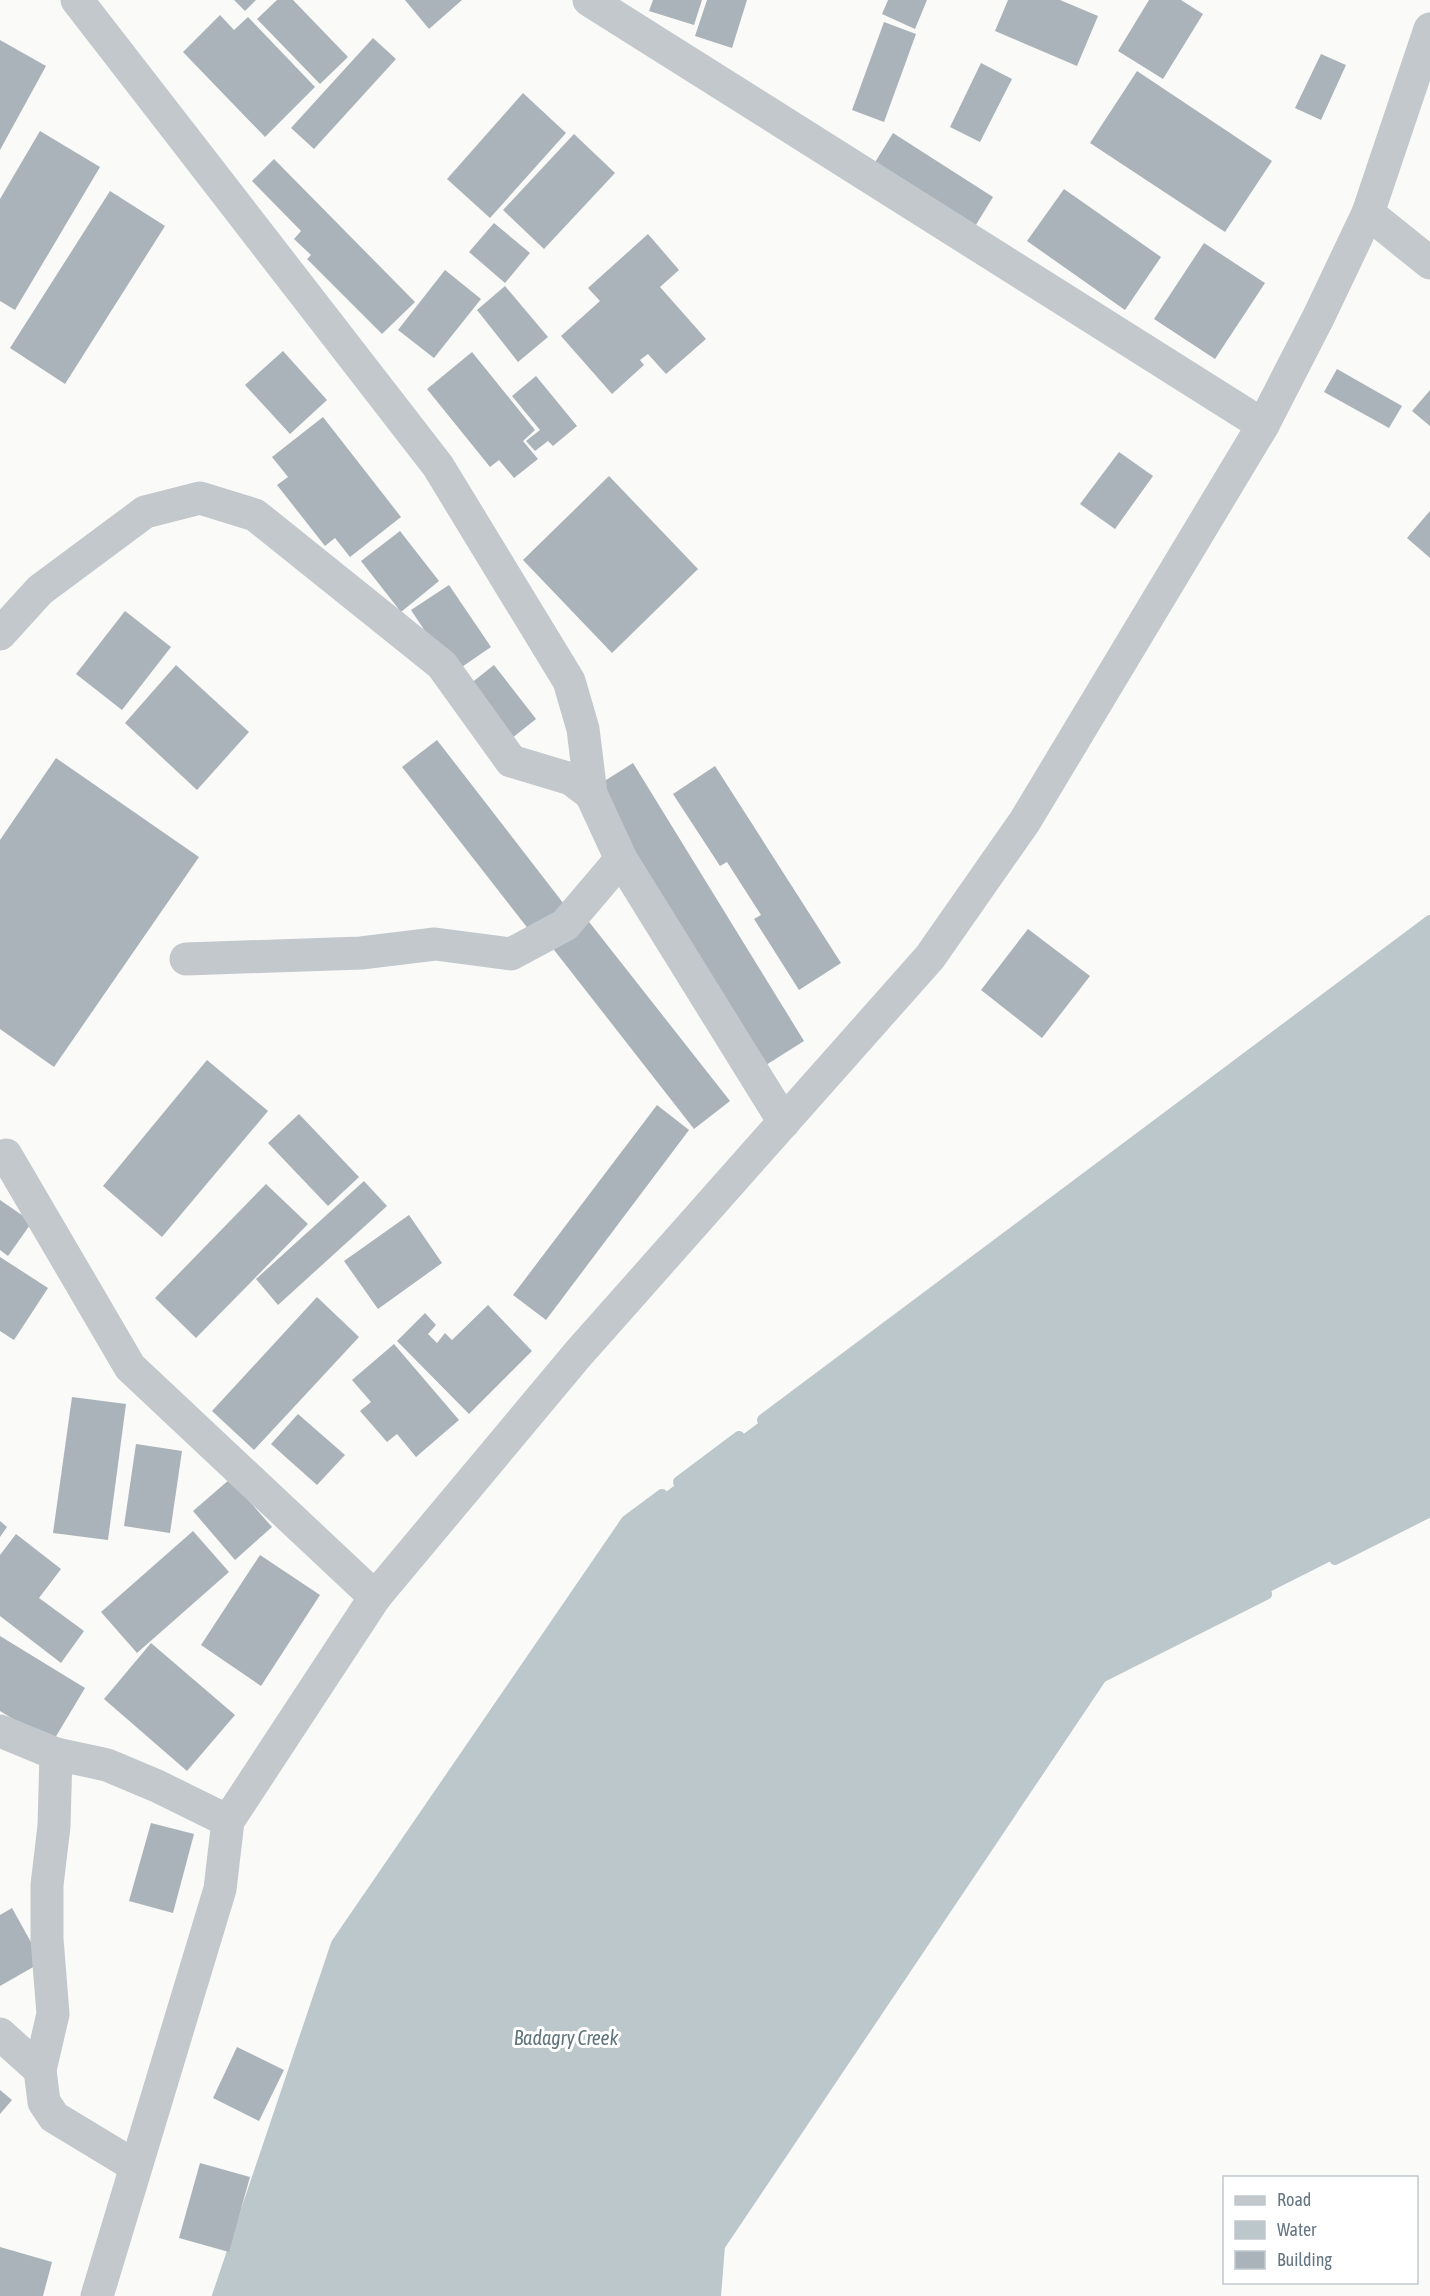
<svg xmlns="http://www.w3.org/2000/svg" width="1430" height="2296" viewBox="0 0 1430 2296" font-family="'Asap Condensed',sans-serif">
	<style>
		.water { fill: #bbc7cb }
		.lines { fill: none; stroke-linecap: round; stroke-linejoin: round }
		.stream { stroke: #bbc7cb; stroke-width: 12 }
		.building { fill: #aab3b9 }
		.minor { stroke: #c3c8cc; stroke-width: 33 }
		.labels { text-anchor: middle; stroke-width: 6; stroke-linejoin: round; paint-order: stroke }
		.water-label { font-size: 20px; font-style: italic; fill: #60757c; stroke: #fff }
	</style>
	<rect width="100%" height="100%" fill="#fafaf8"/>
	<!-- water -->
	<path class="water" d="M1430 921V1511L1101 1677 719 2246 715 2296H218L337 1944 627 1521Z"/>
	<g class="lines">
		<!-- stream -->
		<g class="stream">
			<path d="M763 1420 1430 921"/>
			<path d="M679 1482 739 1437"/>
			<path d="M1335 1559 1430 1511"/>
			<path d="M218 2296 337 1944 627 1521 662 1495"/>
			<path d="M715 2296 719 2246 1101 1677 1266 1594"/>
		</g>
	</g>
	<!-- building -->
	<g class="building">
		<path d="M234 0H256L245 11Z"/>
		<path d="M277 0H293L348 57 320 84 257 19Z"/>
		<path d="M405 0H462L429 29Z"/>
		<path d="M653 0H702L694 25 649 11Z"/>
		<path d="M707 0H747L732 48 695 36Z"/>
		<path d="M888 0H927L915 29 882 14Z"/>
		<path d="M1008 0H1060L1098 16 1077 66 995 31Z"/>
		<path d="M1149 0H1181L1203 14 1163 79 1118 51Z"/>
		<path d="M220 15 234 30 248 17 315 87 265 137 183 52Z"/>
		<path d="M884 22 916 34 884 122 852 110Z"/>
		<path d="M373 38 396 59 314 149 291 128Z"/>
		<path d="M0 40 46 66 0 150Z"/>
		<path d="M1321 54 1346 65 1321 120 1295 108Z"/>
		<path d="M981 63 1012 79 980 142 950 127Z"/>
		<path d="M1137 71 1272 161 1225 232 1090 143Z"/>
		<path d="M523 93 566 133 490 218 447 179Z"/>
		<path d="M40 131 100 167 15 310 0 301V199Z"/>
		<path d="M893 133 993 197 974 228 874 164Z"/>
		<path d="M574 134 615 173 544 249 503 210Z"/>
		<path d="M274 159 415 302 382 334 307 259 311 255 294 239 301 231 252 181Z"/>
		<path d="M1064 189 1161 257 1125 310 1027 241Z"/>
		<path d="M110 191 165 226 65 384 10 348Z"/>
		<path d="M494 223 530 253 505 283 469 252Z"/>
		<path d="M648 234 679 270 660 287 706 339 666 374 648 354 640 360 644 365 612 394 561 336 600 301 588 288Z"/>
		<path d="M1204 243 1265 283 1215 359 1154 319Z"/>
		<path d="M445 270 481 299 434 358 398 330Z"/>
		<path d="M505 286 548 337 518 362 477 310Z"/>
		<path d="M283 351 327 400 290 434 245 385Z"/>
		<path d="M472 352 535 430 523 441 538 459 514 478 499 460 490 467 427 389Z"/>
		<path d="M1337 369 1402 406 1389 428 1324 392Z"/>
		<path d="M536 376 577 426 553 446 548 441 535 451 526 441 540 430 512 396Z"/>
		<path d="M1430 390V426L1412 411Z"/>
		<path d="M323 417 401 517 350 557 335 538 325 546 277 485 288 477 272 457Z"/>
		<path d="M1119 452 1153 476 1115 529 1080 504Z"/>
		<path d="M609 476 698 569 612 653 523 560Z"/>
		<path d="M1430 511V558L1407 538Z"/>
		<path d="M400 531 439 581 401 612 361 561Z"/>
		<path d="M449 585 491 647 453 673 411 610Z"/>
		<path d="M125 611 171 647 122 710 76 674Z"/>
		<path d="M176 665 249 732 197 790 125 723Z"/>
		<path d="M494 665 536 719 507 742 465 688Z"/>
		<path d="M437 740 567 908 533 935 402 767Z"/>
		<path d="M56 758 199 857 54 1067 0 1029V840Z"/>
		<path d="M633 763 804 1041 766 1065 595 787Z"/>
		<path d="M715 766 841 963 799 990 754 919 761 915 727 862 720 866 673 794Z"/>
		<path d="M586 918 730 1101 694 1129 551 946Z"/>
		<path d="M1028 929 1090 976 1042 1038 981 990Z"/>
		<path d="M207 1060 268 1111 162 1237 103 1186Z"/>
		<path d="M657 1105 689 1130 546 1320 513 1295Z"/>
		<path d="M299 1114 359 1177 328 1206 268 1143Z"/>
		<path d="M364 1181 387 1206 278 1305 256 1279Z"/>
		<path d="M266 1184 308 1224 196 1338 155 1298Z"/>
		<path d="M0 1200 32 1222 8 1256 0 1250Z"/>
		<path d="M409 1215 442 1263 378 1309 344 1261Z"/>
		<path d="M0 1257 48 1288 14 1340 0 1331Z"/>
		<path d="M317 1297 359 1337 254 1450 212 1411Z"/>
		<path d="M488 1305 532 1351 469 1414 397 1341 425 1313 436 1325 428 1334 437 1343 445 1333 452 1340Z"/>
		<path d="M394 1344 459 1420 416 1457 397 1434 387 1442 360 1411 371 1402 352 1380Z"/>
		<path d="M72 1397 126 1404 108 1540 53 1533Z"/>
		<path d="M298 1414 345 1455 317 1485 271 1444Z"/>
		<path d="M136 1444 182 1451 170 1533 124 1526Z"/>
		<path d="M230 1479 272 1527 235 1560 193 1511Z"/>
		<path d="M0 1521 7 1527 0 1537Z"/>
		<path d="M193 1531 229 1572 137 1653 101 1612Z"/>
		<path d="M16 1534 61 1569 39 1598 84 1631 61 1663 0 1616V1555Z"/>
		<path d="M260 1555 320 1595 261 1686 201 1645Z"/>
		<path d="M0 1636 85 1688 52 1743 0 1711Z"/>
		<path d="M151 1643 235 1715 187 1771 104 1699Z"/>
		<path d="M151 1823 194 1834 173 1913 129 1901Z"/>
		<path d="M12 1908 42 1962 0 1986V1915Z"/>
		<path d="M237 2047 284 2070 259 2121 213 2098Z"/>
		<path d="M0 2090 12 2100 0 2114Z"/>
		<path d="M200 2163 250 2177 229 2252 179 2238Z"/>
		<path d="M0 2247 52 2262 43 2296H0Z"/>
	</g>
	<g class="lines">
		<!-- minor -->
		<g class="minor">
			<path d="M77 0 438 466 569 681 583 729 591 794 621 859 784 1122"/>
			<path d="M589 0 1263 425"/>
			<path d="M1368 213 1430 263"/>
			<path d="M0 634 40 590 145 512 200 498 255 515 442 665 511 761 571 779 591 794"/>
			<path d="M186 959 361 953 435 944 511 954 565 925 621 859"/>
			<path d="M6 1155 130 1367 375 1597"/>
			<path d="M0 1731 56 1754 107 1765 157 1786 228 1821"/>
			<path d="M56 1754 54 1826 47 1885V1939L53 2014 40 2070 44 2102 54 2117 135 2166"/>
			<path d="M0 2034 40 2070"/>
			<path d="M97 2296 220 1889 228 1821 375 1597 578 1354 930 957 1025 821 1263 425 1319 316 1368 213 1430 29"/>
		</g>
	</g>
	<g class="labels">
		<!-- water labels -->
		<g class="water-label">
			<text x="566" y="2045">Badagry Creek</text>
		</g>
	</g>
	<!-- legend -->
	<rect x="1223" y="2176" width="195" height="108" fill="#ffffff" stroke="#c1c8cd" stroke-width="1.5"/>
	<rect x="1235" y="2196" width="30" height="9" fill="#c3c8cc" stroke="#c1c8cd" stroke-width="1.5"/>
	<text x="1277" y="2206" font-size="18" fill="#657683">Road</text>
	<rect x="1235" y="2221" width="30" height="18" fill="#bbc7cb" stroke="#c1c8cd" stroke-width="1.5"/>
	<text x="1277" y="2236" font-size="18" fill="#657683">Water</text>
	<rect x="1235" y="2251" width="30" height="18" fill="#aab3b9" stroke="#c1c8cd" stroke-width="1.5"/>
	<text x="1277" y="2266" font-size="18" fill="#657683">Building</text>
</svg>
